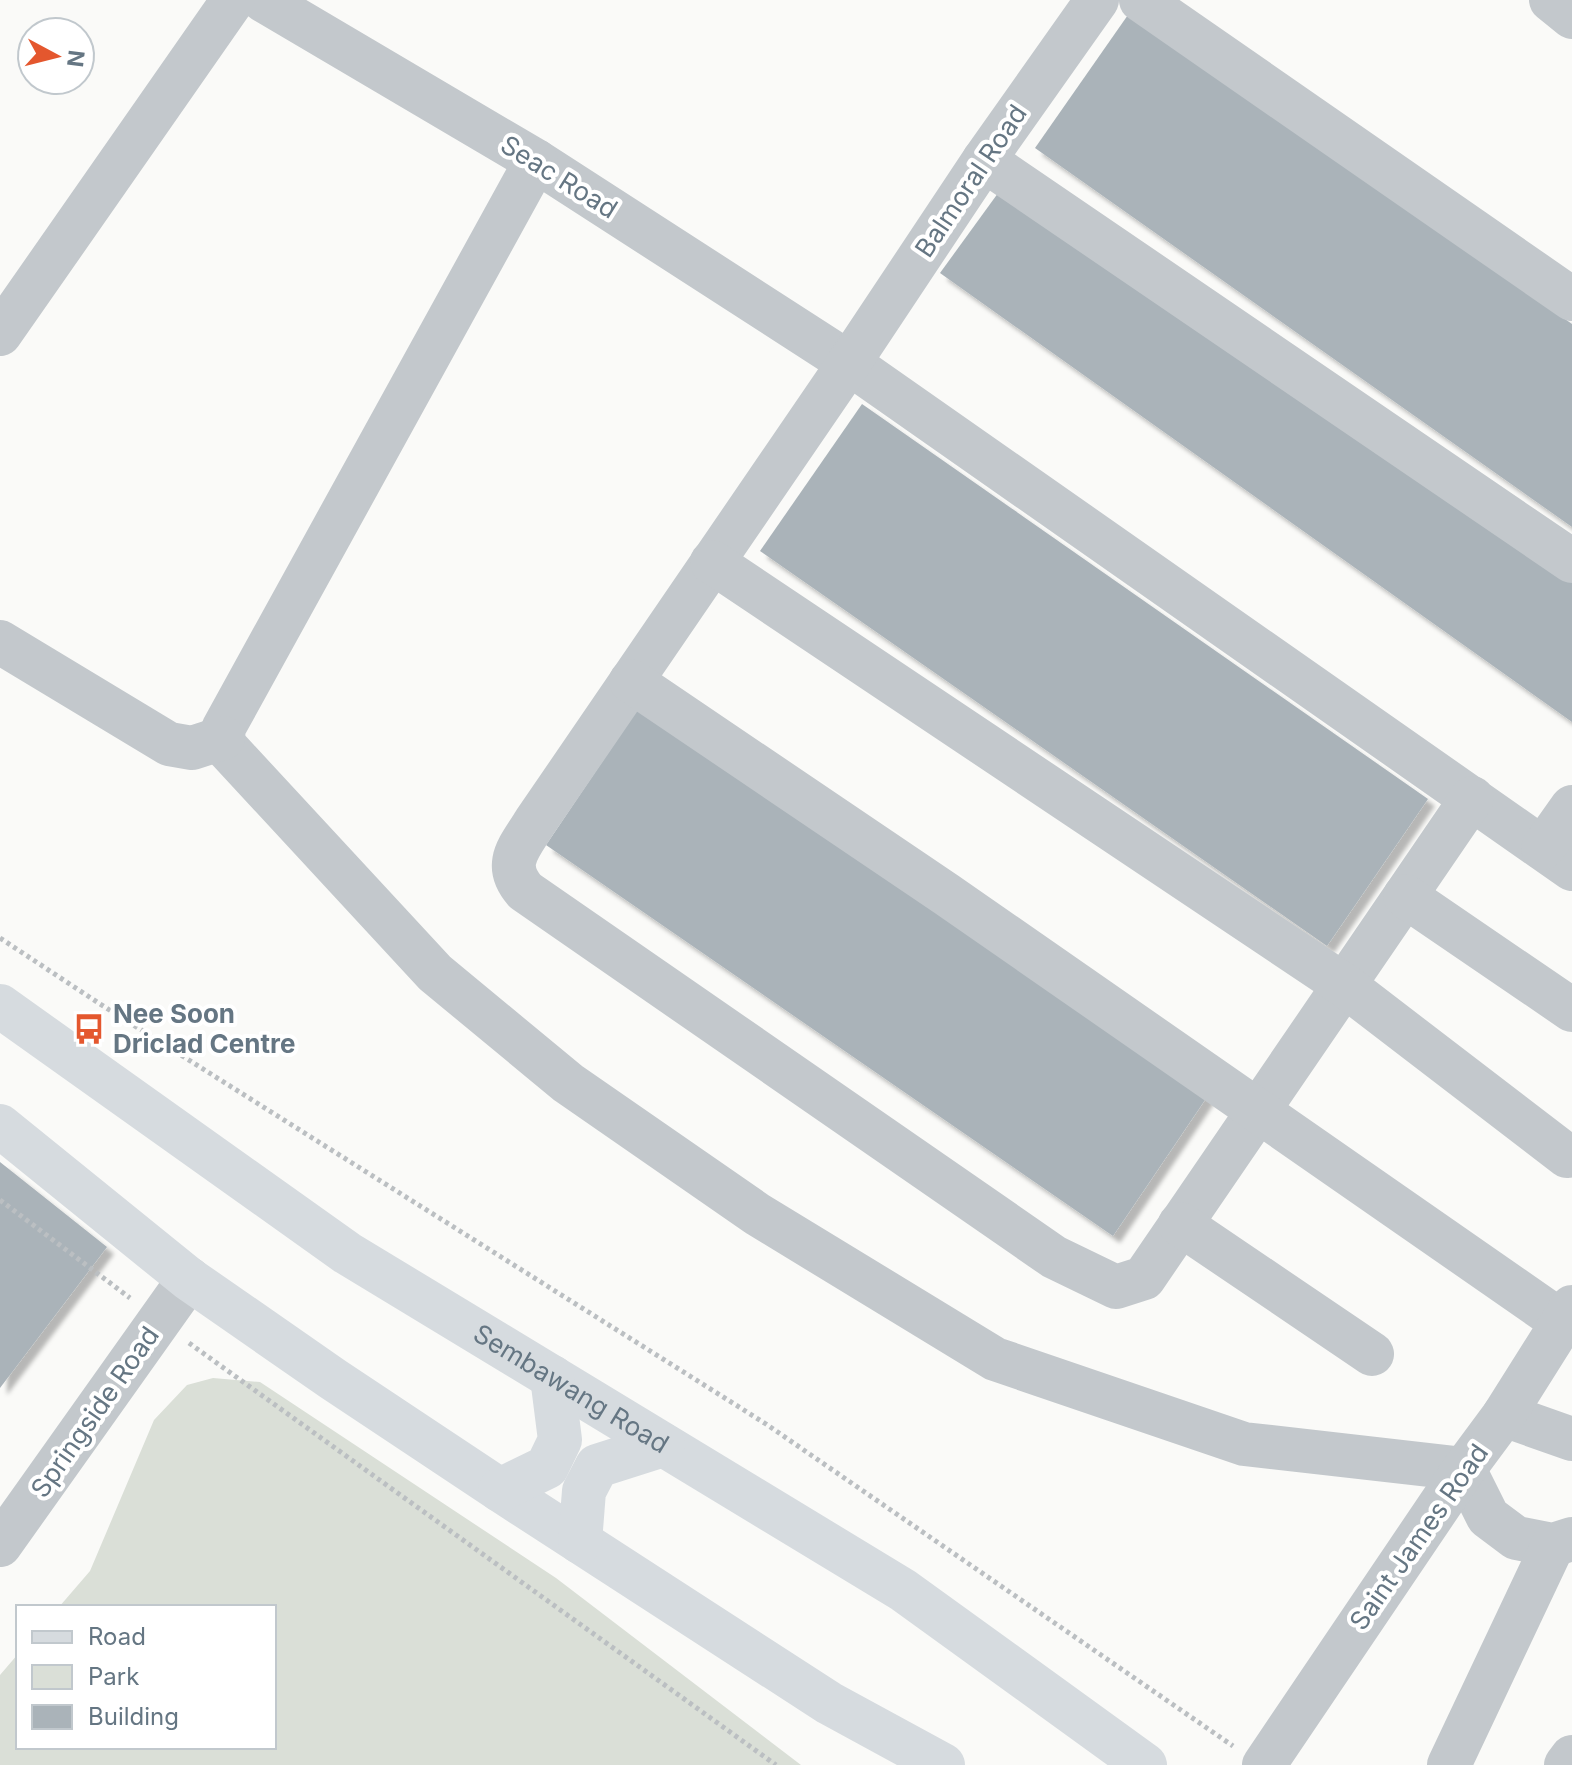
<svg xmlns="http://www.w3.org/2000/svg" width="1572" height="1765" viewBox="0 0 1572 1765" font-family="Inter,sans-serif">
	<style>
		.green { fill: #dadfd7 }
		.building { fill: #aab3b9; filter: url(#shadow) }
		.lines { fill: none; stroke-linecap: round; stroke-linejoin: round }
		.path { stroke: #bbbfc2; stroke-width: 5; stroke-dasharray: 4 4; stroke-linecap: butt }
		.minor { stroke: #c3c8cc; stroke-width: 44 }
		.major { stroke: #d6dbdf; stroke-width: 44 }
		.labels { text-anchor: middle; stroke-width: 8; stroke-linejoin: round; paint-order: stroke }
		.street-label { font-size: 26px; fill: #657683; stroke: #fff }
		.poi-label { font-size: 26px; font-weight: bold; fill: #657683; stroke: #fff; text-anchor: start }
	</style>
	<defs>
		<filter id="shadow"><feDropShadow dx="7" dy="7" stdDeviation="2" flood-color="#0004"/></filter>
	</defs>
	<rect width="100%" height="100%" fill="#fafaf8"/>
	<!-- green -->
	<path class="green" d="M213 1378 260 1382 556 1578 801 1765H0V1675L18 1654V1747H274V1607H59L90 1571 154 1420 187 1385Z"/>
	<!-- building -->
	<g class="building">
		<path d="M1130 12 1572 324V527L1035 148Z"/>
		<path d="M1009 178 1572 572V722L940 273Z"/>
		<path d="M862 404 1428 799 1327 946 760 551Z"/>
		<path d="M641 704 1209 1094 1113 1236 546 845Z"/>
		<path d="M0 1162 107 1247 0 1388Z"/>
	</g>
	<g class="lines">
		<!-- path -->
		<g class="path">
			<path d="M0 938 100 1004 766 1424 1233 1746"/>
			<path d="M0 1200 130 1298"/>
			<path d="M189 1343 776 1765"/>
		</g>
		<!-- minor -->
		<g class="minor">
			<path d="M263 0 536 161 849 363 1572 869"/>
			<path d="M1097 0 984 160 849 363 535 822C519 848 502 864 525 891L1054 1257 1116 1287 1144 1278 1472 798"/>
			<path d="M1141 0 1572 299"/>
			<path d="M1551 0 1572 17"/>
			<path d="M984 160 1572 561"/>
			<path d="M536 161 223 729 224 745 435 973 568 1083 757 1214 995 1359 1244 1444 1464 1469"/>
			<path d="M0 334 233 0"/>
			<path d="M712 562 1344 985 1567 1156"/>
			<path d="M0 642 169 744 192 748 223 738"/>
			<path d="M631 681 946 894 1562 1322"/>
			<path d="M1543 848 1572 807"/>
			<path d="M1405 896 1572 1010"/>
			<path d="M1180 1224 1372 1354"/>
			<path d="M1504 1415 1572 1439"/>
			<path d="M1464 1469 1488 1517 1516 1538 1553 1545 1572 1539"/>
			<path d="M0 1545 189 1279"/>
			<path d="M1264 1765 1464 1469 1504 1415 1572 1307"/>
			<path d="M1449 1765 1553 1545"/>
			<path d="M1566 1765 1572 1757"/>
		</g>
		<!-- major -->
		<g class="major">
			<path id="s1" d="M0 1006 347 1253 903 1590 1145 1765"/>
			<path d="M0 1126 189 1279 333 1379 500 1490 829 1703 943 1765"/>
			<path d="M500 1490 547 1467 560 1440 552 1377"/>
			<path d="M580 1542 584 1491 597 1466 663 1445"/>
		</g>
	</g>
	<!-- icons -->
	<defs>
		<symbol id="bus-bare" viewBox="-9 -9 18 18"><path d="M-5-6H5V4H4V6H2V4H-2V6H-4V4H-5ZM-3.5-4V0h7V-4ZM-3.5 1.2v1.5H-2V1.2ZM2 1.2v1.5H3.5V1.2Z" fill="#e4572e" stroke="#fff" stroke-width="2.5" paint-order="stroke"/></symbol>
	</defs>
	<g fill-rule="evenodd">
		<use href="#bus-bare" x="67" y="1007" width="44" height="44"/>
	</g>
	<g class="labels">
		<!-- street labels -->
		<g class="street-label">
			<text transform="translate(559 177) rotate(32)" y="9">Seac Road</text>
			<text transform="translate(971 181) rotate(-56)" y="9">Balmoral Road</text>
			<text dy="9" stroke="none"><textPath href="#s1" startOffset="688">Sembawang Road</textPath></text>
			<text transform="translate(95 1412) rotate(-55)" y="9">Springside Road</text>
			<text transform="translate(1419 1537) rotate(-55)" y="9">Saint James Road</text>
		</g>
		<!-- poi labels -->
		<g class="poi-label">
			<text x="113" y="1023">Nee Soon<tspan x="113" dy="30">Driclad Centre</tspan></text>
		</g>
	</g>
	<!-- legend -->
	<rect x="16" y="1605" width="260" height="144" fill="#ffffff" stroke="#c1c8cd" stroke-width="2"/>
	<rect x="32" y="1631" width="40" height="12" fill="#d6dbdf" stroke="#c1c8cd" stroke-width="2"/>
	<text x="88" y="1645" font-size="24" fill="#657683">Road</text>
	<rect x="32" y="1665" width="40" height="24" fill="#dadfd7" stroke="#c1c8cd" stroke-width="2"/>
	<text x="88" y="1685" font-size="24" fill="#657683">Park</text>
	<rect x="32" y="1705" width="40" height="24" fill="#aab3b9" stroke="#c1c8cd" stroke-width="2"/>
	<text x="88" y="1725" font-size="24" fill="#657683">Building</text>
	<!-- north arrow -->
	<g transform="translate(56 56) rotate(97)"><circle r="38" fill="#ffffff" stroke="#c1c8cd" stroke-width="2"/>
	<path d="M0-6L14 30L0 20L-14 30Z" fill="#e4572e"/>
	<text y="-12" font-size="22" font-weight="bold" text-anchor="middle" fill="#657683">N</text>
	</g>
</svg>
